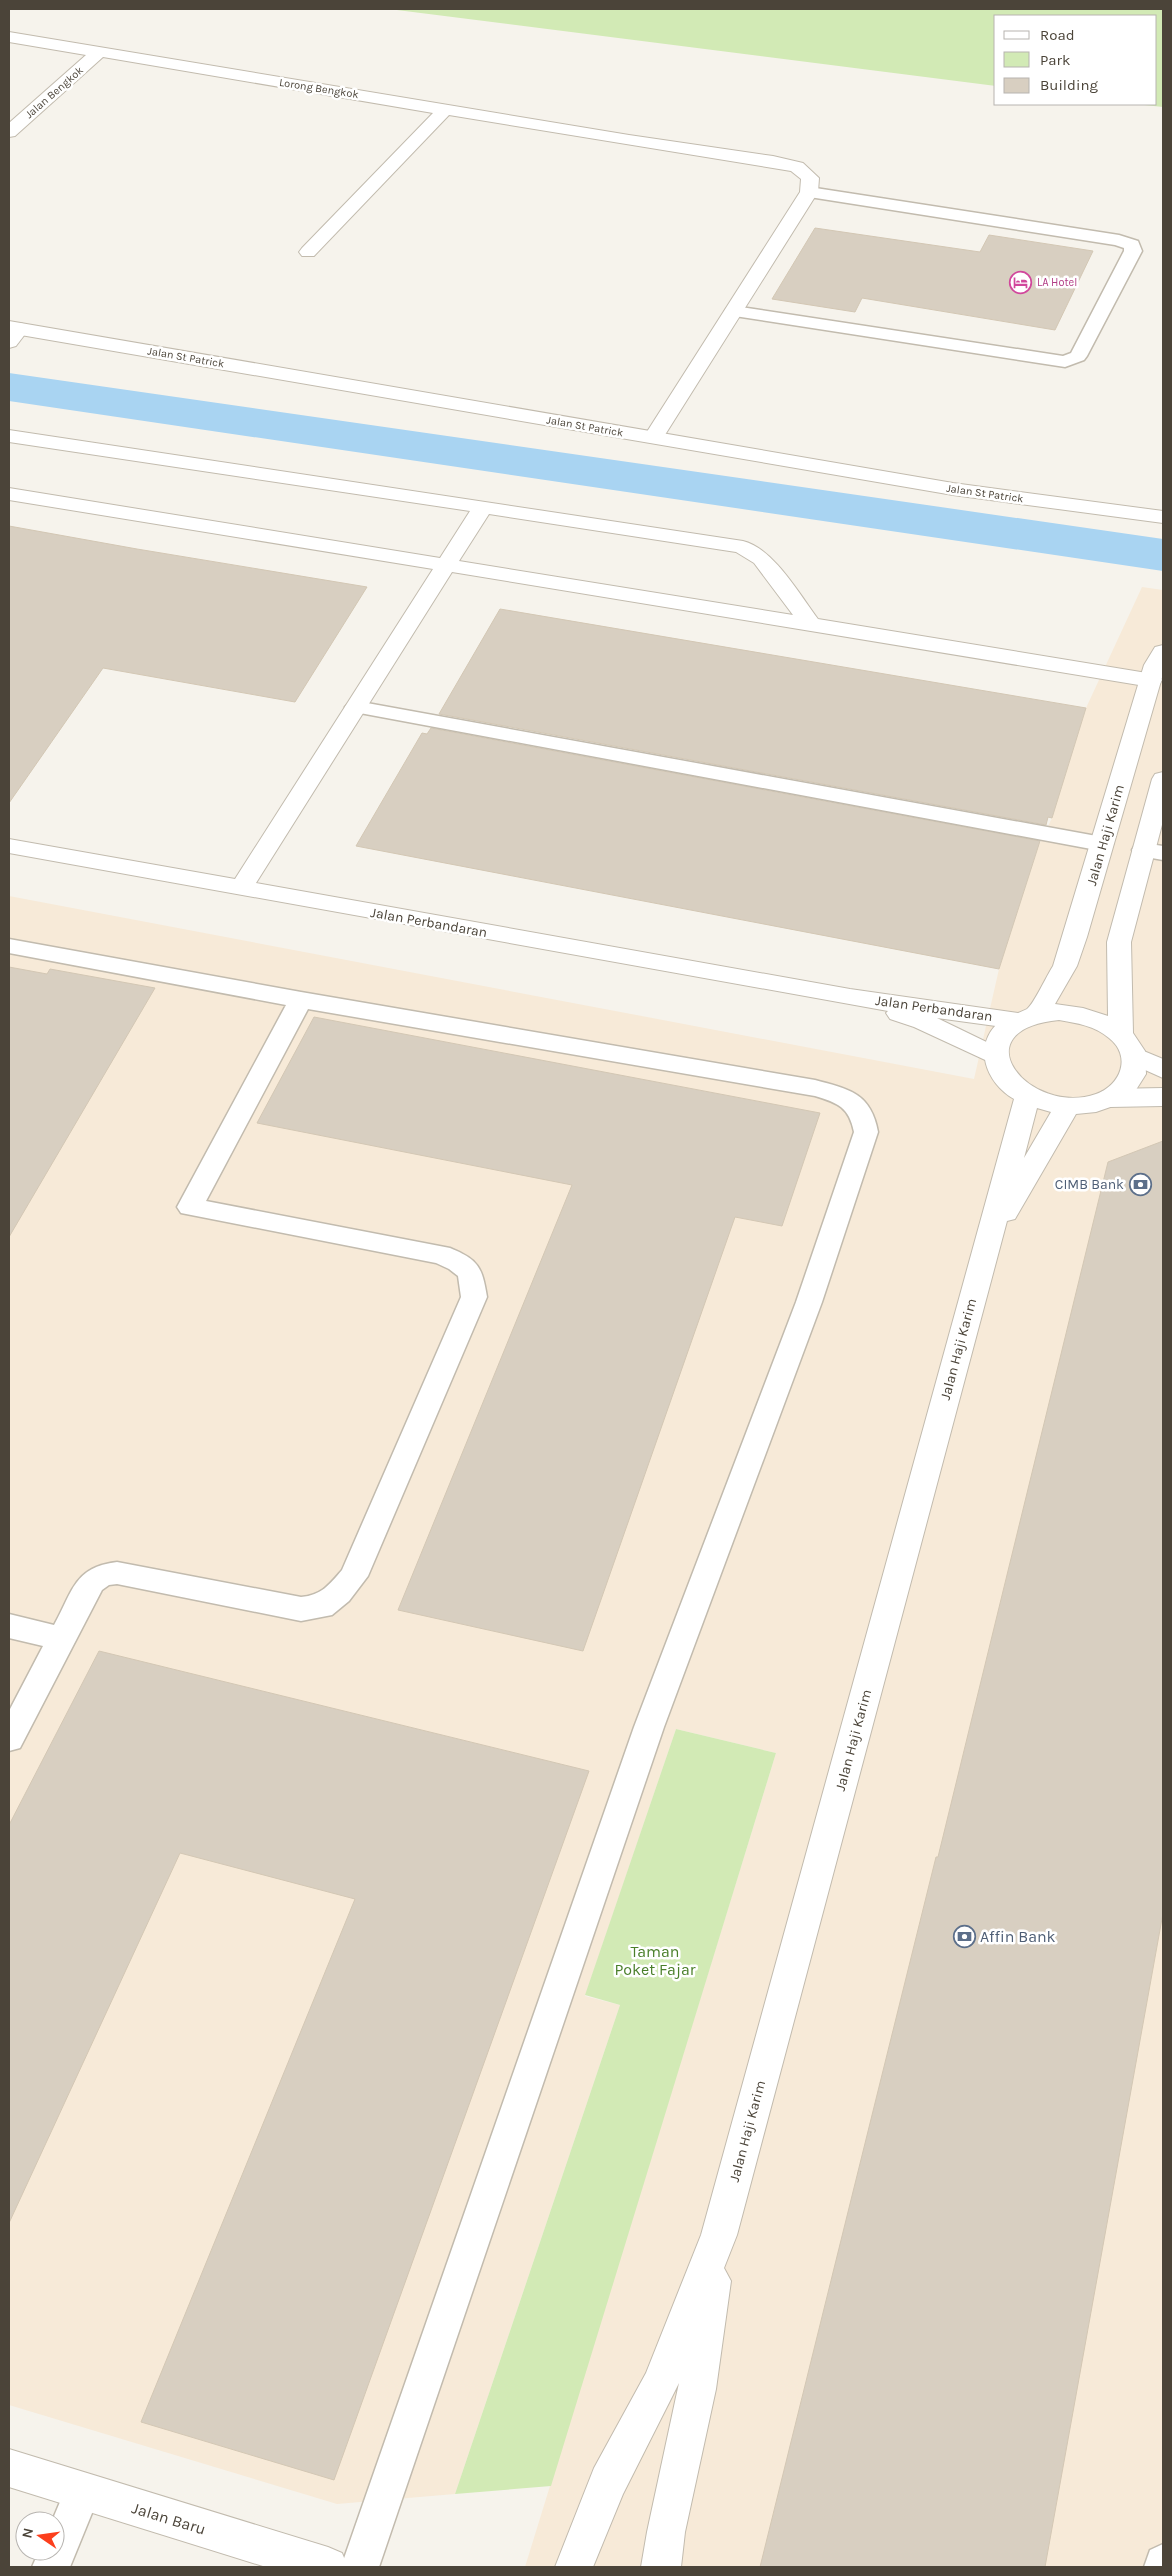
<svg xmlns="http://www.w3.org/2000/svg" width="1172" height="2576" viewBox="0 0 1172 2576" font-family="Karla,sans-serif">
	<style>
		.commercial { fill: #f7ead8 }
		.green { fill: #d2eab5 }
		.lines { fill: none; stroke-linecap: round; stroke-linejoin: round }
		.canal { fill: #a9d4f2; fill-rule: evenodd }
		.building { fill: #d8cfc1; stroke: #d3c7b4 }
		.service-casing { stroke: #c2bbae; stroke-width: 3 }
		.minor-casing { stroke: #c2bbae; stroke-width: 2 }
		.tertiary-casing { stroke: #c2bbae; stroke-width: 2 }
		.service { fill: #fff; fill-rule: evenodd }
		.minor { fill: #fff; fill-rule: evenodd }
		.tertiary { fill: #fff; fill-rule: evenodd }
		.labels { text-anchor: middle; stroke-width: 5; stroke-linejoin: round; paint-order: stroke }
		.far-street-label { font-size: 11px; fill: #4b4439; stroke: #fff }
		.far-hotel-label { font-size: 11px; fill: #b23c85; stroke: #fff; text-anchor: start }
		.street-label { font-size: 14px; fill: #4b4439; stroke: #fff }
		.service-label { font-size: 14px; fill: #4e5e75; stroke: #fff; text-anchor: end }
		.near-service-label { font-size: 16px; fill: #4e5e75; stroke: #fff; text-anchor: start }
		.near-park-label { font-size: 16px; fill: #4a7f2a; stroke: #fff }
		.near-street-label { font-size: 16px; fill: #4b4439; stroke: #fff }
	</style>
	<rect width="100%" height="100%" fill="#f6f3ec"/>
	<!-- commercial -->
	<path class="commercial" d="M1142 587 1163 590V2567H525L776 1753 676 1729 585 1996 620 2005 455 2494 337 2504 9 2405V896L974 1079 999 969 1039 845 1052 818 1086 708Z"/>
	<!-- green -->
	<g class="green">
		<path d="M389 9H1163V107L1135 104H1156V16H996V86Z"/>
		<path d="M676 1729 776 1753 551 2486 455 2494 620 2005 585 1995Z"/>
	</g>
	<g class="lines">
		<!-- canal -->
		<path class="canal" d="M9 373 1163 539V571L9 401Z"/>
	</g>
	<!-- building -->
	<g class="building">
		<path d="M815 228 980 252 989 235 1093 251 1055 330 862 298 855 312 772 299Z"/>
		<path d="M9 526 137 549 367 587 295 702 103 668 9 803Z"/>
		<path d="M500 609 1086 708 1052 818 1048 817 1046 825 439 714Z"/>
		<path d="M431 728 1040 841 999 969 356 846 422 733 427 734Z"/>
		<path d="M9 967 47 974 50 969 155 988 9 1237Z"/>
		<path d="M314 1017 820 1113 782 1226 735 1217 583 1651 398 1610 572 1185 257 1123Z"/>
		<path d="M1163 1141V1913L1045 2567H760L936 1857H938L1108 1162Z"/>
		<path d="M99 1651 589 1771 334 2480 141 2422 355 1899 180 1853 9 2223V1825Z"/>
	</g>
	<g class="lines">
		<defs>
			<g id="service">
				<path d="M809 187 1119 235 1138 241 1142 251 1087 356 1084 360 1065 367 728 315 725 311 728 307 734 306 1063 356 1071 353 1124 251V248L1115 245 803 196 801 192 803 188Z"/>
				<path d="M356 701 1102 837 1110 839 1113 844 1110 849 1102 851 349 711 345 707 349 703Z"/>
				<path d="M1143 843 1163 846V860L1135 855 1132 850 1135 845Z"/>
				<path d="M9 939 301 992 815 1080C849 1089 871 1093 878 1132L822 1302 664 1727 379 2567H341L634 1727 796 1302 854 1132C849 1107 838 1103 815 1096L308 1009 206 1201 450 1248C479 1260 482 1267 487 1297L368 1576 349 1601 332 1615 301 1621 117 1584 109 1585 102 1590 20 1748 9 1751V1711L43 1646 9 1638V1614L54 1625C73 1591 74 1567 117 1562L301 1597C322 1595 329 1585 342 1570L461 1297 458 1276 449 1269 436 1263 181 1213 177 1207 286 1005 9 953Z"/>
				<path d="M83 2473 96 2478 101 2491 70 2567H32L39 2551H55V2521H52L70 2478Z"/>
				<path d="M1163 2544V2567H1144L1150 2550Z"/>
			</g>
			<g id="minor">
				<path d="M9 32 629 135 773 156 803 163 819 178 818 192 663 438 660 442H646L643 438 800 192 801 179 791 171 449 115 314 256H302L299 252 302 248 433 113 103 57 15 136 9 137V123L86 55 9 42Z"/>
				<path d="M20 323 27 325 29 329 16 346 9 348V330L13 325Z"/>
				<path d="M9 430 743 541C773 548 800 595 818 619L1159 675 1162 680 1159 685 1151 687 452 572 256 883 850 989 1018 1013 1027 1015 1031 1021 1027 1027 1018 1029 937 1018 1005 1051 1009 1057 1005 1063 996 1065 914 1027 890 1019 886 1013 888 1011 9 853V839L235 879 433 569 9 500V488L440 558 470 511 9 442ZM489 514 736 552 754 563 793 615 459 561Z"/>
				<path d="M1134 1047 1163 1059V1078L1125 1061 1121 1055 1125 1049Z"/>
				<path d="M1163 1088V1106L1110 1107 1101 1104 1097 1098 1101 1092 1110 1089Z"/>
				<path d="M9 2449 328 2547 342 2553 348 2567H266L9 2487Z"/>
			</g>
			<g id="tertiary">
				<path d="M9 321 953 483 1163 511V523L953 495 9 333Z"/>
				<path d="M1163 645V674L1087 937 1077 966 1055 1004 1083 1008 1108 1016 1107 942 1152 779 1155 774 1163 772V821L1131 942 1133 1033 1145 1051 1146 1074 1134 1093 1119 1104 1096 1112 1076 1114 1015 1219 1007 1221 737 2235 724 2268 731 2281 716 2389 685 2532 681 2567H641L647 2532 679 2383 623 2494 593 2567H555L594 2468 646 2373 701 2235 1014 1099C986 1083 972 1046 999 1022 1008 1015 1018 1014 1027 1009 1034 1004 1047 975 1053 966L1144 665 1155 647ZM1059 1020C1077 1023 1095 1026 1109 1038 1132 1056 1121 1085 1096 1094 1030 1117 958 1030 1059 1020ZM1037 1108 1051 1112 1024 1158Z"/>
			</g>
		</defs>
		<!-- service casing -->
		<use href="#service" class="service-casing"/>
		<!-- minor casing -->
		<use href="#minor" class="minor-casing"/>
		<!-- tertiary casing -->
		<use href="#tertiary" class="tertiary-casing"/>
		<!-- service -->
		<use href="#service" class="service"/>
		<!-- minor -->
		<use href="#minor" class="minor"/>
		<!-- tertiary -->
		<use href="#tertiary" class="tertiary"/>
	</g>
	<!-- icons -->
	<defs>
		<symbol id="hotel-ring" viewBox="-11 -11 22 22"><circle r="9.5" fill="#fff" stroke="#d1479c" stroke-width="1.5"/><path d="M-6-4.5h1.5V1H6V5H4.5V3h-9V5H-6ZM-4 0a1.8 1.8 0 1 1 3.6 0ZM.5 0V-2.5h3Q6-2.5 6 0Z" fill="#d1479c"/></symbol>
		<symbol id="bank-ring" viewBox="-11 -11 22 22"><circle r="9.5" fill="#fff" stroke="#5c6f8a" stroke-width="1.5"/><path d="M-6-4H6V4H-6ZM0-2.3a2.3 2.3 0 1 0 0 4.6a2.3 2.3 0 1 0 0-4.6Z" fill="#5c6f8a"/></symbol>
	</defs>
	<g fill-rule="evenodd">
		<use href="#hotel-ring" x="1008" y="270" width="25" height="25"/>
		<use href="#bank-ring" x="1128" y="1172" width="25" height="25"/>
		<use href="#bank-ring" x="952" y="1924" width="25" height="25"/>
	</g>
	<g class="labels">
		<!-- far-street labels -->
		<g class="far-street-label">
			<text transform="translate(319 88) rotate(9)" y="4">Lorong Bengkok</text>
			<text transform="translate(54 92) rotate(-41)" y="4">Jalan Bengkok</text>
			<text transform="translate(186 357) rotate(10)" y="4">Jalan St Patrick</text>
			<text transform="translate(585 426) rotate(10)" y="4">Jalan St Patrick</text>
			<text transform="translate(985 493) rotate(8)" y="4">Jalan St Patrick</text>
		</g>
		<!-- far-hotel labels -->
		<g class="far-hotel-label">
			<text x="1037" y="286">LA Hotel</text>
		</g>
		<!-- street labels -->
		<g class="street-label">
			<text transform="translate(1105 835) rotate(-74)" y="5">Jalan Haji Karim</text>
			<text transform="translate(429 922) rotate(10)" y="5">Jalan Perbandaran</text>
			<text transform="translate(934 1008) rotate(8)" y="5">Jalan Perbandaran</text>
			<text transform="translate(958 1349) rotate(-75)" y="5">Jalan Haji Karim</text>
			<text transform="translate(853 1740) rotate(-75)" y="5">Jalan Haji Karim</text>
			<text transform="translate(747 2131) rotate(-75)" y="5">Jalan Haji Karim</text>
		</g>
		<!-- service labels -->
		<g class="service-label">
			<text x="1124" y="1189">CIMB Bank</text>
		</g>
		<!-- near-service labels -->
		<g class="near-service-label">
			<text x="980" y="1942">Affin Bank</text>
		</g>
		<!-- near-park labels -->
		<g class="near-park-label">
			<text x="655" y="1957">Taman<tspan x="655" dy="18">Poket Fajar</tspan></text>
		</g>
		<!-- near-street labels -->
		<g class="near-street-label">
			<text transform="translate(169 2518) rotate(17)" y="6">Jalan Baru</text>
		</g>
	</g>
	<!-- border -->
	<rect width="1172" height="2576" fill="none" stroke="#4b4439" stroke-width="20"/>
	<!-- legend -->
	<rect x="994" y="15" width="162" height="90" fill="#ffffff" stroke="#b7b4b0"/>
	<rect x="1004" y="31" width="25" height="8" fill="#ffffff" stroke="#b7b4b0"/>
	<text x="1040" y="40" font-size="15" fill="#4b4439">Road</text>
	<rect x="1004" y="52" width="25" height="15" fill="#d2eab5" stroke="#b7b4b0"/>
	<text x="1040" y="65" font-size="15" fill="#4b4439">Park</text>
	<rect x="1004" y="78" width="25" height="15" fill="#d8cfc1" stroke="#b7b4b0"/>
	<text x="1040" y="90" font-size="15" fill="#4b4439">Building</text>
	<!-- north arrow -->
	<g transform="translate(40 2536) rotate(283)"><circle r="24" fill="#ffffff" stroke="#b7b4b0"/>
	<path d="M0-4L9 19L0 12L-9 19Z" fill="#fc3f1d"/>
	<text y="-8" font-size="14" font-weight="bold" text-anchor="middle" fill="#4b4439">N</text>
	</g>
</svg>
